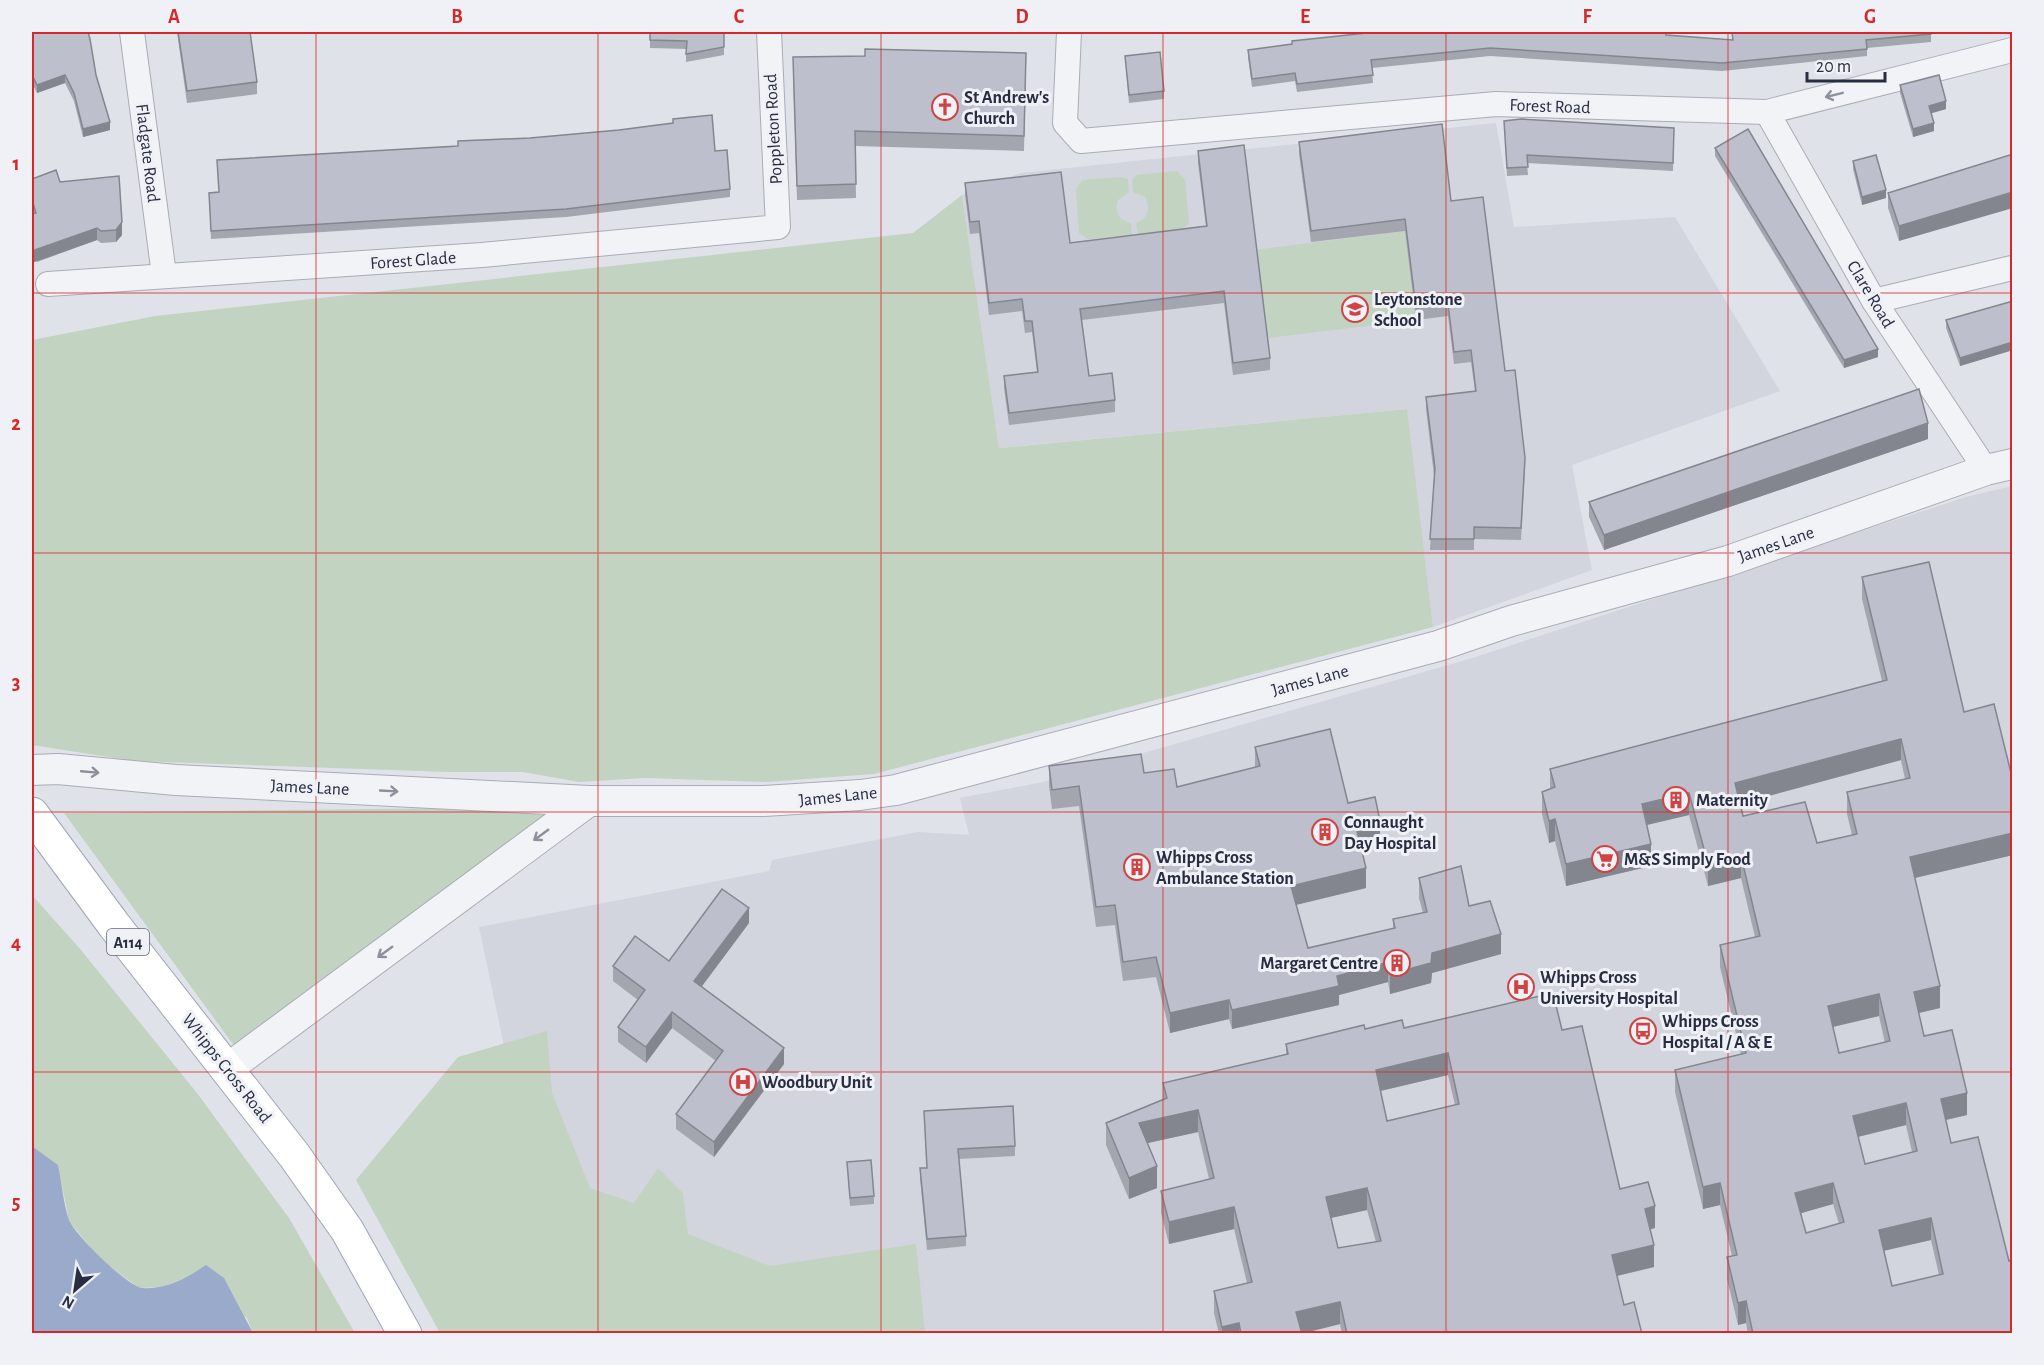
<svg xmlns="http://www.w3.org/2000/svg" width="2044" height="1365" viewBox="0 0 2044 1365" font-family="'Alegreya Sans',sans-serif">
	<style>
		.built { fill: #d2d4de }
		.green { fill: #c3d3c1 }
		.water { fill: #9aaaca }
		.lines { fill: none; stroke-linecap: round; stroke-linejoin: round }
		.minor-casing { stroke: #a9acb7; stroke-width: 26 }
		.tertiary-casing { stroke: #a9acb7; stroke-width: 32 }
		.primary-casing { stroke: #9fa4b5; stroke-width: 35 }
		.minor { stroke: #f2f3f7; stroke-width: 24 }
		.tertiary { stroke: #f2f3f7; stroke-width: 30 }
		.primary { stroke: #fff; stroke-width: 33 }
		.wall { fill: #a3a5af; fill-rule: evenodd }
		.shaded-wall { fill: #84868f }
		.building { fill: #bdc0cc; stroke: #84868f; stroke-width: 1.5; fill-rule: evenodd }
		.oneway { stroke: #8d909c }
		.grid { fill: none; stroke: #d62828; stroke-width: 1.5; stroke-opacity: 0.55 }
		.labels { text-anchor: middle; stroke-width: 6; stroke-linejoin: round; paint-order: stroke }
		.shield { fill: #eff1f6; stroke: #646877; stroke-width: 1.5 }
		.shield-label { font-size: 16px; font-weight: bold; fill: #282d41 }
		.poi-label { font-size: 18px; font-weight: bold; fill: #282d41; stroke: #eff1f6; text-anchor: start }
		.street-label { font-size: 18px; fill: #282d41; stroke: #eff1f6 }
		.neatline { fill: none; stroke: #d62828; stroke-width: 2 }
		.grid-label { font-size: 20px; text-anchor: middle; font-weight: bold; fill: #d62828 }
	</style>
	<rect width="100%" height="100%" fill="#e0e2e9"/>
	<!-- built -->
	<g class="built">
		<path d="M1496 123 1514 227 1675 217 1780 391 1572 465 1592 570 1433 627 1406 409 999 448 962 195 1021 173Z"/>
		<path d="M2012 486V1333H510L504 1046 479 927 769 871 772 860 918 832 969 835 960 798 1043 782 1469 659 1966 497Z"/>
	</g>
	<!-- green -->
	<g class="green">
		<path d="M1177 171 1185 180 1189 223 1181 231 1138 234 1136 223C1148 219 1151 208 1145 197L1133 192 1132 179 1137 175Z"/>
		<path d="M1122 177 1128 179 1129 192 1118 200C1114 211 1119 221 1131 223L1132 235 1088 239 1079 233 1076 190 1082 180Z"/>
		<path d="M962 195 999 448 1407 409 1433 627 874 774 767 782 645 778 579 782 523 772H448L134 761 32 745V340L155 316 913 233Z"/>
		<path d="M1405 231 1416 320 1267 338 1255 250Z"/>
		<path d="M530 807 545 815 238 1051 64 813Z"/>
		<path d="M32 895 81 950 197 1093 289 1218 355 1333H253L247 1318 189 1277 162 1287 139 1288 99 1258 69 1221 58 1165 32 1146Z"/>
		<path d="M547 1031 552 1093 590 1188 634 1203 658 1168 683 1193 688 1234 770 1266 916 1244 925 1333H440L356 1180 458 1057Z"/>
	</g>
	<!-- water -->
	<path class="water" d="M32 1146 58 1165C62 1183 63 1203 69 1220 75 1235 127 1286 142 1288 166 1290 187 1278 206 1265L224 1278 253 1333H32Z"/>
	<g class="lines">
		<defs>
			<g id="minor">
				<path d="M132 32 164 275"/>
				<path d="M1069 32 1065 123 1081 141 1496 104 1767 112 2012 50"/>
				<path d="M1767 112 1874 301 1986 470"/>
				<path d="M48 284 482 255 778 227 769 32"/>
				<path d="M1874 301 2012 268"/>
			</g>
			<g id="tertiary">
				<path d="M32 770 58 769 176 780 589 801H764L860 795 896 790 1005 761 1438 646 1511 621 1728 561 1986 470 2012 464"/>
				<path d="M227 1069 589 801"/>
			</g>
			<path id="primary" d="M32 814 114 925 294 1155 347 1230 405 1334"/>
		</defs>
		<!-- minor casing -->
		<use href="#minor" class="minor-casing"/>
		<!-- tertiary casing -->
		<use href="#tertiary" class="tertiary-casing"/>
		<!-- primary casing -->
		<use href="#primary" class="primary-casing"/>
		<!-- minor -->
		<use href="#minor" class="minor"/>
		<!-- tertiary -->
		<use href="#tertiary" class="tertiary"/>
		<!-- primary -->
		<use href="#primary" class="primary"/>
	</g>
	<!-- wall -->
	<g class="wall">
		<path d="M32 32 96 75 110 130 83 137 74 101 65 83 37 93 32 83Z"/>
		<path d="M177 32H250L257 82V94L187 103Z"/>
		<path d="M650 32H724V55L686 62V49L650 48Z"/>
		<path d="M1732 32H1947L1931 33V42L1867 48V56L1722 71 1490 56 1372 68 1373 83 1297 92 1295 81 1252 87 1248 57V50L1666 35 1733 40Z"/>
		<path d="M1125 56 1164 91V99L1129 103Z"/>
		<path d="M1026 68 1024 151 855 146 856 198 797 200 793 71Z"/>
		<path d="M1900 85 1946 109 1931 113 1934 131 1913 137 1900 93Z"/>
		<path d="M1504 121 1674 128 1673 171 1527 163 1528 175 1507 176Z"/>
		<path d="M1299 142 1451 201 1505 371 1525 469 1521 540 1474 539V550H1430L1434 476 1426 409V397L1475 391 1471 362 1454 364 1448 316 1416 320 1405 231 1311 242 1299 154Z"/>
		<path d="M1715 148 1878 357 1844 368 1715 156Z"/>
		<path d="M715 151 730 189V197L566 217 211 239 209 193 219 192 217 160Z"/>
		<path d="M1198 151 1270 358V370L1233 375 1224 303 1082 320 1089 376 1115 400V412L1009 425 1004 388V376L1037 372 1032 332 1025 333 1022 311 989 315 979 233 970 234 965 195V183L1070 243 1206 226 1198 163Z"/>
		<path d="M2013 154 1899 241 1888 208V193Z"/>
		<path d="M1853 161 1886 198 1862 205 1853 169Z"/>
		<path d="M32 179 60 182 122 235 116 242 101 243 97 240 37 262 32 212Z"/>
		<path d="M2013 301V350L1960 366 1946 328V320Z"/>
		<path d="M1928 439 1604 550 1589 517V502Z"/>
		<path d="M1862 577 1964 712 2013 781V855L1915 878 1940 1008 1919 1013 1924 1036 1967 1115 1946 1120 1951 1143 2013 1334H1748L1746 1323 1738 1325 1727 1279V1257L1732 1256 1720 1205 1703 1209 1675 1092V1070L1741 1054 1720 967V945L1755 937 1741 878 1708 886 1689 815 1647 825 1651 866 1566 886 1555 841 1549 843 1542 814V792L1550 789V769L1882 681 1862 599ZM1901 760 1905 779 1847 792V814L1852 835 1817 843 1743 816 1740 804ZM1879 1016 1885 1043 1839 1053 1833 1027ZM1906 1125 1912 1152 1865 1164 1858 1137ZM1833 1204 1839 1224 1806 1233 1800 1213ZM1931 1240 1939 1275 1892 1286 1884 1250Z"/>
		<path d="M1255 747 1348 803 1380 841 1361 845 1366 888 1296 905 1308 948 1393 928V919L1423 913 1419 898V878L1469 906 1501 954 1432 973 1431 983 1390 994 1388 982 1339 995V1005L1232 1029 1229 1019 1170 1033 1156 977 1123 981 1115 925 1096 927 1079 806 1052 809 1049 786V766L1144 773 1177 787 1255 767Z"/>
		<path d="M749 923 701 987 784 1064 714 1157 676 1129V1114L716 1061 672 1028 646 1063 618 1042V1027L638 1000 613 981V966L669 961Z"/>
		<path d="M1404 1028 1562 1030 1620 1189 1655 1228 1650 1229 1654 1267 1617 1276 1624 1305 1642 1334H1342L1340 1324 1302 1334H1219L1214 1313V1291L1247 1283 1234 1229 1169 1244 1161 1213V1191L1209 1179 1198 1132 1147 1143 1157 1188 1129 1199 1106 1145V1123L1163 1099V1083L1286 1054V1044L1365 1029ZM1448 1075 1455 1105 1387 1121 1380 1091ZM1367 1210 1376 1242 1338 1248 1331 1218Z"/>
		<path d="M924 1111 1015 1146V1156L959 1159 966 1236V1246L927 1250 920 1178V1168H927Z"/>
		<path d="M847 1162 874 1196V1204L850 1206Z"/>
	</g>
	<!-- shaded-wall -->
	<g class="shaded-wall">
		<path d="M65 75V83L37 93V85Z"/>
		<path d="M1946 101V109L1929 114V106Z"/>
		<path d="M110 122V130L83 137V129Z"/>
		<path d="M1934 123V131L1913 137V129Z"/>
		<path d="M1886 190V198L1862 205V197Z"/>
		<path d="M2013 192V208L1899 241V226Z"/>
		<path d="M122 222V235L116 242V230Z"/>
		<path d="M97 228V240L32 263V251Z"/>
		<path d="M2013 342V350L1960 366V358Z"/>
		<path d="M1878 349V357L1844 368V360Z"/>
		<path d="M1928 423V439L1604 550V535Z"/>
		<path d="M1901 739V760L1735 805V783Z"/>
		<path d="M1689 793V815L1642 826V804Z"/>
		<path d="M1555 819V841L1549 843V821Z"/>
		<path d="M1380 821V841L1356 847V827Z"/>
		<path d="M2013 833V855L1910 879V857Z"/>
		<path d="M1651 844V866L1566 886V864Z"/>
		<path d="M1741 856V878L1708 886V864Z"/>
		<path d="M1366 868V888L1291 906V886Z"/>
		<path d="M749 908V923L694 997V981Z"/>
		<path d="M1501 934V954L1432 973 1431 983 1390 994V974L1432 953Z"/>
		<path d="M1388 962V982L1339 995V1005L1232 1029V1010L1337 976Z"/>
		<path d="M1940 986V1008L1914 1014V992Z"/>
		<path d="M1879 994V1016L1828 1028V1006Z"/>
		<path d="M1229 1000V1019L1170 1033V1013Z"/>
		<path d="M672 1012V1028L646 1063V1047Z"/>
		<path d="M784 1048V1064L714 1157V1142Z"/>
		<path d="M1448 1053V1075L1376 1092V1070Z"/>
		<path d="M1967 1093V1115L1941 1121V1099Z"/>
		<path d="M1906 1103V1125L1853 1138V1116Z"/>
		<path d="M1198 1110V1132L1139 1145V1123Z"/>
		<path d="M1157 1166V1188L1129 1199V1178Z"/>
		<path d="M1720 1183V1205L1703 1209V1187Z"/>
		<path d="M1833 1183V1204L1795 1215V1193Z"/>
		<path d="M1367 1188V1210L1326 1219V1197Z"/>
		<path d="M1655 1206V1228L1645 1231V1209Z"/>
		<path d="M1234 1207V1229L1169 1244V1222Z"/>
		<path d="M1931 1218V1240L1879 1252V1230Z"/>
		<path d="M1654 1245V1267L1612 1277V1255Z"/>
		<path d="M1746 1301V1323L1738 1325V1303Z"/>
		<path d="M1340 1302V1324L1299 1334 1296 1312Z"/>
		<path d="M1239 1323V1334H1222V1327Z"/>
	</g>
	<!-- building -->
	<g class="building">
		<path d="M32 32H88L90 39 96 75 110 122 83 129 74 93 65 75 37 85 32 75Z"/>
		<path d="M178 32H250L257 82 187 91Z"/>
		<path d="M650 32H724V47L686 54 687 41 650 40Z"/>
		<path d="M1376 32H1666V35L1733 40 1732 32H1931V34L1866 40 1867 49 1722 63 1490 48 1371 60 1373 75 1297 84 1295 73 1252 79 1248 50 1292 44V41Z"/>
		<path d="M865 49 1026 53 1024 136 855 131 856 184 797 186 793 57 865 56Z"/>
		<path d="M1160 52 1164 91 1129 95 1125 56Z"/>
		<path d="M1939 75 1946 101 1929 106 1934 123 1913 129 1900 85Z"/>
		<path d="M712 115 715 151 727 150 730 189 566 209 211 231 209 193 219 192 217 160 458 146V141L530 138 619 130 673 123V119Z"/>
		<path d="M1521 119 1674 128 1673 163 1527 155 1528 167 1507 168 1504 121Z"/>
		<path d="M1442 124 1451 201 1483 197 1505 371 1515 370 1525 458 1521 528 1474 527V539H1430L1435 468 1426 397 1476 391 1471 350 1454 352 1448 304 1416 308 1405 219 1311 231 1299 142Z"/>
		<path d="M1748 129 1878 349 1844 360 1715 148Z"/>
		<path d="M1244 145 1270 358 1233 363 1224 291 1080 309 1089 376 1112 373 1115 400 1009 413 1004 376 1038 372 1032 321H1025L1022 299 989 303 979 221 970 222 965 183 1061 172 1070 243 1207 226 1198 151Z"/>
		<path d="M2013 154V192L1899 226 1888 193Z"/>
		<path d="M1876 155 1886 190 1862 197 1853 161Z"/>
		<path d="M56 170 60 182 119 176 122 222 116 230 101 231 97 228 32 251V214L36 213 32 200V179Z"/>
		<path d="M2013 301V342L1960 358 1946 320Z"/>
		<path d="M1919 389 1928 423 1604 535 1589 502Z"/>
		<path d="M1929 562 1964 712 1994 704 2013 781V833L1910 857 1940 986 1914 992 1924 1036 1952 1030 1967 1093 1941 1099 1951 1143 1978 1137 2009 1261 2013 1260V1334H1753L1746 1301 1738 1303 1727 1257 1737 1255 1720 1183 1703 1187 1675 1070 1746 1053 1720 945 1760 936 1741 856 1708 864 1689 793 1642 804 1651 844 1566 864 1555 819 1549 821 1542 792 1555 787 1550 769 1887 680 1862 577ZM1901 739 1910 778 1847 792 1857 834 1817 843 1805 802 1743 816 1735 783ZM1879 994 1890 1041 1839 1053 1828 1006ZM1906 1103 1917 1151 1865 1164 1853 1116ZM1833 1183 1844 1222 1806 1233 1795 1193ZM1931 1218 1943 1274 1892 1286 1879 1230Z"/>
		<path d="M1330 729 1348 803 1375 797 1380 821 1356 827 1366 868 1291 886 1308 948 1395 928 1393 919 1427 912 1419 878 1461 866 1469 906 1490 901 1501 934 1432 953 1431 963 1390 974 1388 962 1337 976 1339 986 1232 1010 1229 1000 1170 1013 1156 957 1123 962 1115 905 1096 907 1079 786 1052 790 1049 766 1141 754 1144 773 1174 769 1177 787 1260 766 1255 747Z"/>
		<path d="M722 889 749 908 694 981 784 1048 714 1142 676 1114 723 1051 672 1012 646 1047 618 1027 645 990 613 966 635 936 669 961Z"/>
		<path d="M1553 993 1562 1030 1582 1026 1620 1189 1648 1182 1655 1206 1645 1209 1654 1245 1612 1255 1624 1305 1634 1302 1642 1334H1347L1340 1302 1296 1312 1302 1334H1241L1239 1323 1222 1327 1214 1291 1252 1282 1234 1207 1169 1222 1161 1191 1214 1178 1198 1110 1139 1123 1157 1166 1129 1178 1106 1123 1167 1098 1163 1083 1288 1054 1286 1044 1364 1025 1365 1029 1402 1020 1404 1028ZM1448 1053 1459 1104 1387 1121 1376 1070ZM1367 1188 1381 1241 1338 1248 1326 1197Z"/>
		<path d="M1013 1106 1015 1146 958 1149 966 1236 927 1239 920 1168H927L924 1111Z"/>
		<path d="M871 1160 874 1196 850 1198 847 1162Z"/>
	</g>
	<!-- one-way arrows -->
	<defs><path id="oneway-shaft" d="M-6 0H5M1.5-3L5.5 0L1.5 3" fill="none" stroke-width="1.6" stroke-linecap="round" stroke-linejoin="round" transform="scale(1.5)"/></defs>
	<g class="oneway">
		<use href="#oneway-shaft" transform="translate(1834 95) rotate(166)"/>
		<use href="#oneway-shaft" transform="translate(90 772) rotate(5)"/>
		<use href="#oneway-shaft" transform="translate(389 791) rotate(3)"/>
		<use href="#oneway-shaft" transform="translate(541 835) rotate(144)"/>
		<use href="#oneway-shaft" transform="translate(385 952) rotate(144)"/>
	</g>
	<!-- grid -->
	<path class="grid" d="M316 32V1334M598 32V1334M881 32V1334M1163 32V1334M1446 32V1334M1728 32V1334M32 293H2012M32 553H2012M32 812H2012M32 1072H2012"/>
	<!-- icons -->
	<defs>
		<symbol id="church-ring" viewBox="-11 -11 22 22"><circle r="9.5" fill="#eff1f6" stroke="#d04343" stroke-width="1.5"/><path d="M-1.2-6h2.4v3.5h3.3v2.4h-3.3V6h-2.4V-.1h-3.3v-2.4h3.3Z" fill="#d04343"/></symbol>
		<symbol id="school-ring" viewBox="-11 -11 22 22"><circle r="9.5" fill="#eff1f6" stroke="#d04343" stroke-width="1.5"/><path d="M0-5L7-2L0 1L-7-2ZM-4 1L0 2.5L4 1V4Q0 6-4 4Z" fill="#d04343"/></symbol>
		<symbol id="building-ring" viewBox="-11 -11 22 22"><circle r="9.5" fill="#eff1f6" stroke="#d04343" stroke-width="1.5"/><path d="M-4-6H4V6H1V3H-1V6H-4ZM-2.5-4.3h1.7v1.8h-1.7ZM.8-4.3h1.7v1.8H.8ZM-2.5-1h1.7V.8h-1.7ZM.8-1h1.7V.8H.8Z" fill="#d04343"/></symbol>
		<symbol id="supermarket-ring" viewBox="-11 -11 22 22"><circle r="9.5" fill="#eff1f6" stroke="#d04343" stroke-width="1.5"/><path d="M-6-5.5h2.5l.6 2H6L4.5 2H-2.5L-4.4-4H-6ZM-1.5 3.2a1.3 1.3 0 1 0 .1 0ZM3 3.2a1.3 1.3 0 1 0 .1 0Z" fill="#d04343"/></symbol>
		<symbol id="hospital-ring" viewBox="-11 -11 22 22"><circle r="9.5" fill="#eff1f6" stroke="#d04343" stroke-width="1.5"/><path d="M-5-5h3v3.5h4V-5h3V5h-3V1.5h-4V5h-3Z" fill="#d04343"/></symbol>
		<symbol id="bus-ring" viewBox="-11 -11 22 22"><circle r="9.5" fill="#eff1f6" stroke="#d04343" stroke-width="1.5"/><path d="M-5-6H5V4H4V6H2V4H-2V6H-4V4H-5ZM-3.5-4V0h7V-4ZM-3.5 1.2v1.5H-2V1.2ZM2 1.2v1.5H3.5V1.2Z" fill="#d04343"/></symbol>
	</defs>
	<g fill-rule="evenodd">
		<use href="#church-ring" x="930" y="92" width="30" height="30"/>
		<use href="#school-ring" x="1340" y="294" width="30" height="30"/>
		<use href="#building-ring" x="1661" y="785" width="30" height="30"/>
		<use href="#building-ring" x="1310" y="817" width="30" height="30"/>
		<use href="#supermarket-ring" x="1590" y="844" width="30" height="30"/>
		<use href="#building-ring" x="1122" y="852" width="30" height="30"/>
		<use href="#building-ring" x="1382" y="948" width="30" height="30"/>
		<use href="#hospital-ring" x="1506" y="972" width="30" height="30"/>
		<use href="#bus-ring" x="1628" y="1016" width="30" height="30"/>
		<use href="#hospital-ring" x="728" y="1067" width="30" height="30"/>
	</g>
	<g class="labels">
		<!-- shield labels -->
		<rect class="shield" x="107" y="929" width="42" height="26" rx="4.5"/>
		<g class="shield-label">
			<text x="128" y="948">A114</text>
		</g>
		<!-- poi labels -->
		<g class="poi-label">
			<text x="964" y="103">St Andrew's<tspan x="964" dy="21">Church</tspan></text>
			<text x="1374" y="305">Leytonstone<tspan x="1374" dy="21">School</tspan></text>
			<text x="1696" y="806">Maternity</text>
			<text x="1344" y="828">Connaught<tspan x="1344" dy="21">Day Hospital</tspan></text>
			<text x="1156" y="863">Whipps Cross<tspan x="1156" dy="21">Ambulance Station</tspan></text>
			<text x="1624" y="865">M&amp;S Simply Food</text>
			<text x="1378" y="969" text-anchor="end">Margaret Centre</text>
			<text x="1540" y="983">Whipps Cross<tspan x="1540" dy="21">University Hospital</tspan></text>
			<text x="1662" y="1027">Whipps Cross<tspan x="1662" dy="21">Hospital / A &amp; E</tspan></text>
			<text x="762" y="1088">Woodbury Unit</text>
		</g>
		<!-- street labels -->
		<g class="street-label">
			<text transform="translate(1550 106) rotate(2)" y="6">Forest Road</text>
			<text transform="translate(773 129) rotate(-93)" y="6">Poppleton Road</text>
			<text transform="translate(148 153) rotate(83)" y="6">Fladgate Road</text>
			<text transform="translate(413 260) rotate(-4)" y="6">Forest Glade</text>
			<text transform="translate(1871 294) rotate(59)" y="6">Clare Road</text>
			<text transform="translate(1776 544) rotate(-19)" y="6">James Lane</text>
			<text transform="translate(1310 680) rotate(-15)" y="6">James Lane</text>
			<text transform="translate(310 787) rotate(3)" y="6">James Lane</text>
			<text transform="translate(838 796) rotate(-6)" y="6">James Lane</text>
			<text transform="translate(227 1068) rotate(52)" y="6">Whipps Cross Road</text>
		</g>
	</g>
	<!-- border -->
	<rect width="2044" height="1365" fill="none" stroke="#eff1f6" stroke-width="66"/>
	<!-- north arrow -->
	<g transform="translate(75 1290) rotate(209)" stroke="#eff1f6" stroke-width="4.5" paint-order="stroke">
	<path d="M0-4.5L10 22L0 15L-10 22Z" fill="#282d41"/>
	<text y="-9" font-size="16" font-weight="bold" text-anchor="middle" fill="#282d41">N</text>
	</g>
	<!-- scale -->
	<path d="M1807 72v9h78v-9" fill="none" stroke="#282d41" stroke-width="3"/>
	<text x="1816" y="72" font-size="18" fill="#282d41" stroke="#eff1f6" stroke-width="4.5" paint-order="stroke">20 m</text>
	<rect x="33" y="33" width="1978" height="1299" class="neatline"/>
	<g class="grid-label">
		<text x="174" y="23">A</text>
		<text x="457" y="23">B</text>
		<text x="739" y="23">C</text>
		<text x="1022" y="23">D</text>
		<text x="1305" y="23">E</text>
		<text x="1587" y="23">F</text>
		<text x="1870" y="23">G</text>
		<text x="16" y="170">1</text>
		<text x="16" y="430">2</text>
		<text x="16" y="689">3</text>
		<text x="16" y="949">4</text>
		<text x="16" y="1209">5</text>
	</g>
</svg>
